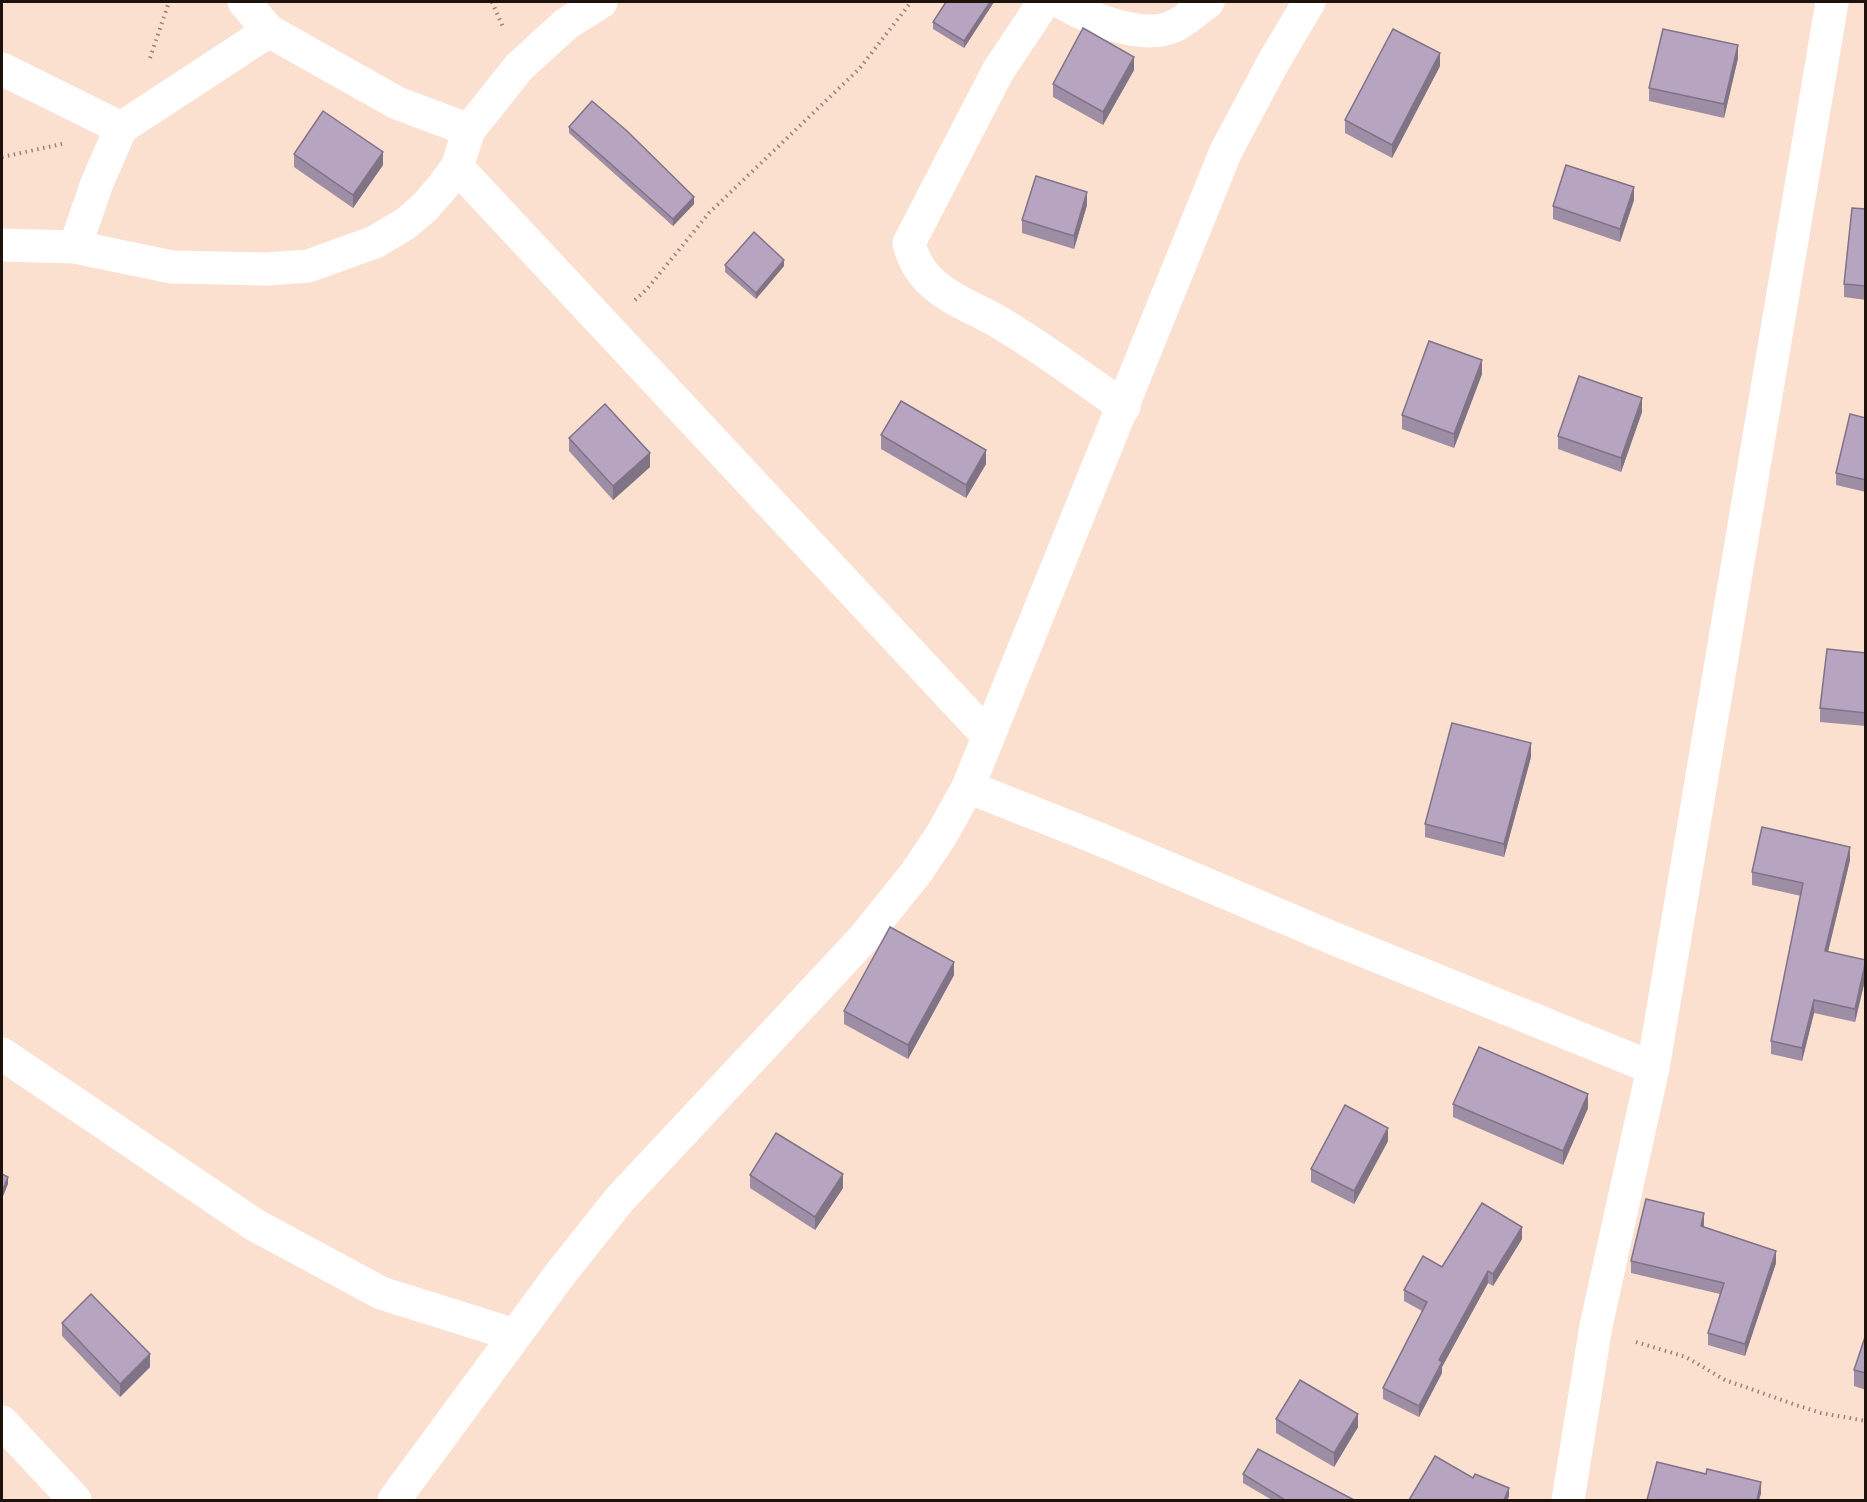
<svg xmlns="http://www.w3.org/2000/svg" width="1867" height="1502" viewBox="0 0 1867 1502" font-family="'PT Serif',serif">
	<style>
		.lines { fill: none; stroke-linecap: round; stroke-linejoin: round }
		.path { stroke: #978377; stroke-width: 4; stroke-dasharray: 1.5 4.5; stroke-linecap: butt }
		.minor { stroke: #fff; stroke-width: 33 }
		.wall { fill: #9d8da5 }
		.shaded-wall { fill: #807386 }
		.building { fill: #b7a4c0; stroke: #807386; stroke-width: 1.5 }
	</style>
	<rect width="100%" height="100%" fill="#fbe0d0"/>
	<g class="lines">
		<!-- path -->
		<g class="path">
			<path d="M492 2 503 27"/>
			<path d="M150 58 169 2"/>
			<path d="M2 157 62 144"/>
			<path d="M635 300 647 289 709 213 860 68 911 2"/>
			<path d="M1636 1342 1686 1357 1725 1380 1796 1405 1821 1413 1866 1421"/>
		</g>
		<!-- minor -->
		<g class="minor">
			<path d="M244 2 269 31 397 103 469 130"/>
			<path d="M1044 2 998 71 909 243C912 257 918 268 928 279 949 300 977 309 1002 324 1044 349 1084 379 1124 407"/>
			<path d="M1061 2C1088 18 1143 41 1174 26 1186 21 1197 9 1208 2"/>
			<path d="M2 69 121 128"/>
			<path d="M457 167 988 736"/>
			<path d="M2 245 75 247 172 267 267 269 308 266 375 242 405 224 424 208 444 185 457 167 469 130 519 67 566 24 601 2"/>
			<path d="M75 247 97 183 121 128 269 31"/>
			<path d="M968 787 1097 838 1335 939 1653 1068"/>
			<path d="M2 1054 255 1225 381 1293 515 1335"/>
			<path d="M2 1422 75 1500"/>
			<path d="M394 1500 561 1273 619 1200 862 940 916 873 942 834 968 787 1226 151 1274 61 1309 2"/>
			<path d="M1568 1500 1596 1326 1653 1068 1832 2"/>
		</g>
	</g>
	<!-- wall -->
	<g class="wall">
		<path d="M946 2H994L964 48 933 29V22Z"/>
		<path d="M1738 58 1724 118 1649 101V88Z"/>
		<path d="M1440 66 1392 158 1345 133V120Z"/>
		<path d="M1134 70 1103 125 1053 97V84Z"/>
		<path d="M569 127 694 204 673 226 569 133Z"/>
		<path d="M294 154 383 165 353 208 294 167Z"/>
		<path d="M1634 200 1620 242 1553 219V206Z"/>
		<path d="M1087 205 1074 249 1022 233V220Z"/>
		<path d="M1866 209V300L1844 297V284Z"/>
		<path d="M725 265 784 266 756 299 725 272Z"/>
		<path d="M1482 374 1454 448 1402 429V415Z"/>
		<path d="M1642 412 1621 472 1558 449V436Z"/>
		<path d="M1866 418V492L1836 485V473Z"/>
		<path d="M881 435 986 464 966 498 881 449Z"/>
		<path d="M569 438 650 467 613 500 569 451Z"/>
		<path d="M1866 653V726L1820 722V708Z"/>
		<path d="M1531 757 1504 857 1425 837V824Z"/>
		<path d="M1850 860 1828 952 1866 960V976L1855 1022 1814 1013 1802 1061 1771 1054V1041L1801 896 1752 885V872Z"/>
		<path d="M954 975 908 1059 844 1024V1011Z"/>
		<path d="M1453 1104 1588 1108 1563 1165 1453 1117Z"/>
		<path d="M1388 1141 1354 1204 1311 1182V1169Z"/>
		<path d="M750 1175 843 1188 815 1230 750 1188Z"/>
		<path d="M1704 1225 1703 1227 1776 1263 1745 1356 1708 1345V1333L1720 1294 1631 1273V1261Z"/>
		<path d="M1522 1239 1493 1286 1488 1283 1442 1367V1373L1419 1417 1383 1399V1388L1422 1311 1404 1301V1290L1442 1267Z"/>
		<path d="M62 1323 150 1367 120 1397 62 1336Z"/>
		<path d="M1866 1334V1390L1854 1386V1370Z"/>
		<path d="M1276 1419 1358 1427 1334 1467 1276 1433Z"/>
		<path d="M1243 1474 1354 1500H1272L1243 1483Z"/>
	</g>
	<!-- shaded-wall -->
	<g class="shaded-wall">
		<path d="M990 2H994L964 48V41Z"/>
		<path d="M1738 45V58L1724 118V104Z"/>
		<path d="M1440 53V66L1392 158V145Z"/>
		<path d="M1134 57V70L1103 125V112Z"/>
		<path d="M383 152V165L353 208V195Z"/>
		<path d="M1634 187V200L1620 242V229Z"/>
		<path d="M1087 192V205L1074 249V236Z"/>
		<path d="M694 197V204L673 226V219Z"/>
		<path d="M784 260V266L756 299V293Z"/>
		<path d="M1482 360V374L1454 448V434Z"/>
		<path d="M1642 398V412L1621 472V458Z"/>
		<path d="M986 450V464L966 498V485Z"/>
		<path d="M650 453V467L613 500V486Z"/>
		<path d="M1531 743V757L1504 857V844Z"/>
		<path d="M1850 847V860L1825 964V951Z"/>
		<path d="M954 962V975L908 1059V1045Z"/>
		<path d="M1866 962V976L1855 1022V1009Z"/>
		<path d="M1814 1000V1013L1802 1061V1048Z"/>
		<path d="M1588 1094V1108L1563 1165V1151Z"/>
		<path d="M1388 1128V1141L1354 1204V1191Z"/>
		<path d="M843 1174V1188L815 1230V1217Z"/>
		<path d="M8 1177V1184L2 1199V1192Z"/>
		<path d="M1704 1213V1225L1701 1238V1226Z"/>
		<path d="M1522 1227V1239L1493 1286V1274Z"/>
		<path d="M1776 1251V1263L1745 1356V1344Z"/>
		<path d="M1488 1271V1283L1442 1367V1373L1419 1417V1406L1439 1360Z"/>
		<path d="M150 1354V1367L120 1397V1384Z"/>
		<path d="M1358 1414V1427L1334 1467V1453Z"/>
		<path d="M1761 1482V1494L1759 1500H1757Z"/>
		<path d="M1509 1488V1497L1507 1500H1504Z"/>
	</g>
	<!-- building -->
	<g class="building">
		<path d="M946 2H990L964 41 933 22Z"/>
		<path d="M1083 28 1134 57 1103 112 1053 84Z"/>
		<path d="M1393 29 1440 53 1392 145 1345 120Z"/>
		<path d="M1663 29 1738 45 1724 104 1649 88Z"/>
		<path d="M592 101 627 131 694 197 673 219 569 127Z"/>
		<path d="M323 111 383 152 353 195 294 154Z"/>
		<path d="M1566 165 1634 187 1620 229 1553 206Z"/>
		<path d="M1036 176 1087 192 1074 236 1022 220Z"/>
		<path d="M1852 208 1866 209V286L1844 284Z"/>
		<path d="M754 232 784 260 756 293 725 265Z"/>
		<path d="M1429 341 1482 360 1454 434 1402 415Z"/>
		<path d="M1579 376 1642 398 1621 458 1558 436Z"/>
		<path d="M901 401 986 450 966 485 881 435Z"/>
		<path d="M605 404 650 453 613 486 569 438Z"/>
		<path d="M1850 414 1866 418V480L1836 473Z"/>
		<path d="M1827 649 1866 653V713L1820 708Z"/>
		<path d="M1452 723 1531 743 1504 844 1425 824Z"/>
		<path d="M1762 827 1850 847 1825 951 1866 960 1855 1009 1814 1000 1802 1048 1771 1041 1803 883 1752 872Z"/>
		<path d="M890 927 954 962 908 1045 844 1011Z"/>
		<path d="M1479 1047 1588 1094 1563 1151 1453 1104Z"/>
		<path d="M1345 1105 1388 1128 1354 1191 1311 1169Z"/>
		<path d="M776 1133 843 1174 815 1217 750 1175Z"/>
		<path d="M2 1174 8 1177 2 1192Z"/>
		<path d="M1646 1199 1704 1213 1701 1226 1776 1251 1745 1344 1708 1333 1724 1283 1631 1261Z"/>
		<path d="M1482 1203 1522 1227 1493 1274 1488 1271 1439 1360 1442 1362 1419 1406 1383 1388 1427 1302 1404 1290 1423 1256 1442 1267Z"/>
		<path d="M91 1294 150 1354 120 1384 62 1323Z"/>
		<path d="M1866 1334V1373L1854 1370Z"/>
		<path d="M1300 1380 1358 1414 1334 1453 1276 1419Z"/>
		<path d="M1258 1449 1354 1500H1285L1243 1474Z"/>
		<path d="M1435 1456 1473 1478 1475 1474 1509 1488 1504 1500H1409Z"/>
		<path d="M1657 1462 1706 1474 1707 1469 1761 1482 1757 1500H1647Z"/>
	</g>
	<!-- border -->
	<rect width="1867" height="1502" fill="none" stroke="#1e130c" stroke-width="6"/>
</svg>
